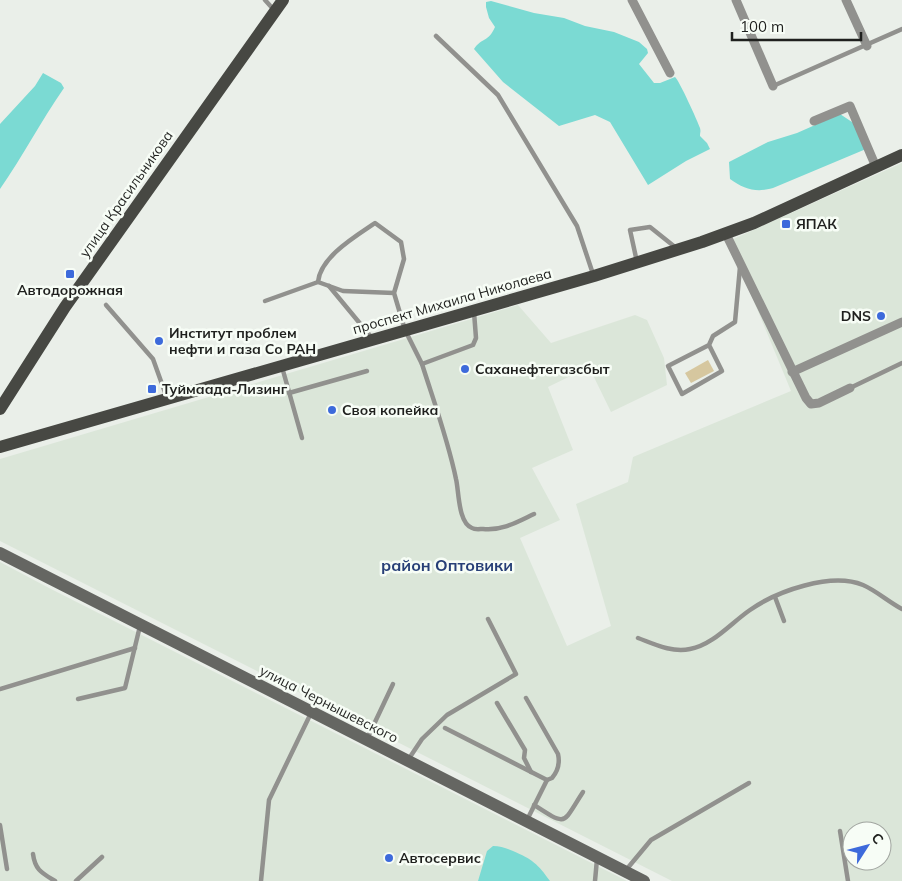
<svg xmlns="http://www.w3.org/2000/svg" width="902" height="881" viewBox="0 0 902 881" font-family="Mulish,sans-serif">
	<style>
		.built { fill: #dbe6d9; fill-rule: evenodd }
		.green { fill: #d6c79f }
		.water { fill: #7bdad3 }
		.lines { fill: none; stroke-linecap: round; stroke-linejoin: round }
		.service { stroke: #91918e; stroke-width: 4.5 }
		.minor { stroke: #91918e; stroke-width: 9 }
		.secondary { stroke: #656662; stroke-width: 12 }
		.primary { stroke: #474843; stroke-width: 12 }
		.poi-dot { fill: #3d6adb; stroke: #f7fdf6; stroke-width: 2 }
		.labels { text-anchor: middle; stroke-width: 5; stroke-linejoin: round; paint-order: stroke }
		.street-label { font-size: 14px; fill: #1f201e; stroke: #f7fdf6 }
		.poi-label { font-size: 14px; font-weight: bold; fill: #1f201e; stroke: #f7fdf6; text-anchor: start }
		.quarter-label { font-size: 16px; font-weight: bold; fill: #273f77; stroke: #f7fdf6 }
	</style>
	<rect width="100%" height="100%" fill="#eaefe9"/>
	<!-- built -->
	<g class="built">
		<path d="M902 163V881H672L0 541V459L518 305 551 343 635 315 647 320 664 358 667 385 611 412 589 367 548 387 573 450 532 468 560 520 520 538 567 646 611 626 576 504 628 482 633 457 791 391 729 241ZM852 831H882V861H852Z"/>
		<path d="M0 562 49 588 627 881H0Z"/>
	</g>
	<!-- green -->
	<path class="green" d="M708 360 714 371 691 383 685 373Z"/>
	<!-- water -->
	<g class="water">
		<path d="M491 1 534 13 564 18 585 26 614 32 639 42 647 49 648 53 639 64 654 83H660L675 77C679 80 698 122 700 128 701 132 700 132 700 136L707 143 710 149 686 161 648 185 610 122 595 115 559 126 503 82 474 49C482 37 488 43 495 27L489 18 486 7V2Z"/>
		<path d="M43 73 61 83 64 88C41 121 23 156 0 189V124L35 86Z"/>
		<path d="M840 114 858 126 866 149 773 188C756 193 744 189 730 179L729 162 768 142 797 133Z"/>
		<path d="M493 846C500 846 506 848 513 851 532 859 538 864 550 881H478L487 851Z"/>
	</g>
	<g class="lines">
		<!-- service -->
		<g class="service">
			<path d="M265 0 274 10"/>
			<path d="M436 36 498 95 577 226 593 274"/>
			<path d="M773 86 902 29"/>
			<path d="M637 262 630 230 650 227 675 247"/>
			<path d="M329 286 372 338"/>
			<path d="M394 293 404 259 401 242 375 223C356 236 320 257 318 282L343 291 394 293 405 330 422 364 473 345 476 338 474 312"/>
			<path d="M265 301 318 282"/>
			<path d="M106 305 153 359 167 398"/>
			<path d="M709 345 668 366 682 394 722 371 709 345 713 336 735 322 740 267"/>
			<path d="M422 364C434 402 448 440 456 479 459 491 458 523 472 528 475 530 480 529 483 529 502 531 517 522 534 514"/>
			<path d="M282 367 302 438"/>
			<path d="M850 388 902 363"/>
			<path d="M289 393 367 371"/>
			<path d="M775 597 784 621"/>
			<path d="M638 638C654 644 672 653 690 649 713 645 731 623 750 610 777 591 831 572 863 585 875 590 889 602 902 609"/>
			<path d="M0 689 135 648"/>
			<path d="M526 698 558 754C560 763 558 771 552 778L547 780"/>
			<path d="M78 699 125 688 140 626"/>
			<path d="M497 703 525 750 524 758 531 772"/>
			<path d="M445 728 547 780 527 820"/>
			<path d="M367 739 393 684"/>
			<path d="M408 760 422 739 447 715 516 674 488 619"/>
			<path d="M534 805C568 827 562 824 583 792"/>
			<path d="M0 825 7 869"/>
			<path d="M840 831 848 881"/>
			<path d="M33 854C35 870 42 873 55 881"/>
			<path d="M626 870 651 840 749 783"/>
			<path d="M76 881 102 857"/>
			<path d="M261 881 269 800 311 713"/>
			<path d="M595 881 597 859"/>
		</g>
		<!-- minor -->
		<g class="minor">
			<path d="M632 0 670 73"/>
			<path d="M736 0 773 86"/>
			<path d="M846 0 867 46"/>
			<path d="M814 121 850 106 876 167"/>
			<path d="M726 234 806 398 811 404 819 403 850 388"/>
			<path d="M792 372 902 322"/>
		</g>
		<!-- secondary -->
		<path class="secondary" d="M0 553 644 881"/>
		<!-- primary -->
		<g class="primary">
			<path d="M0 409 65 307 283 0"/>
			<path d="M0 447 594 276 702 242 754 223 902 155"/>
		</g>
	</g>
	<!-- markers -->
	<g class="poi-dot">
		<rect x="781" y="219" width="10" height="10" rx="2.5"/>
		<rect x="65" y="269" width="10" height="10" rx="2.5"/>
		<circle cx="881" cy="316" r="5"/>
		<circle cx="159" cy="341" r="5"/>
		<circle cx="465" cy="369" r="5"/>
		<rect x="147" y="384" width="10" height="10" rx="2.5"/>
		<circle cx="332" cy="410" r="5"/>
		<circle cx="389" cy="858" r="5"/>
	</g>
	<g class="labels">
		<!-- street labels -->
		<g class="street-label">
			<text transform="translate(126 194) rotate(-55)" y="5">улица Красильникова</text>
			<text transform="translate(452 301) rotate(-16)" y="5">проспект Михаила Николаева</text>
			<text transform="translate(329 704) rotate(27)" y="5">улица Чернышевского</text>
		</g>
		<!-- poi labels -->
		<g class="poi-label">
			<text x="796" y="229">ЯПАК</text>
			<text x="70" y="295" text-anchor="middle">Автодорожная</text>
			<text x="871" y="321" text-anchor="end">DNS</text>
			<text x="169" y="338">Институт проблем<tspan x="169" dy="16">нефти и газа Со РАН</tspan></text>
			<text x="475" y="374">Саханефтегазсбыт</text>
			<text x="162" y="394">Туймаада-Лизинг</text>
			<text x="342" y="415">Своя копейка</text>
			<text x="399" y="863">Автосервис</text>
		</g>
		<!-- quarter labels -->
		<g class="quarter-label">
			<text x="447" y="571">район Оптовики</text>
		</g>
	</g>
	<!-- north arrow -->
	<g transform="translate(867 846) rotate(54)"><circle r="24" fill="#f7fdf6" stroke="#a1a5a0"/>
	<path d="M0-4L9 19L0 12L-9 19Z" fill="#3d6adb"/>
	<text y="-8" font-size="14" font-weight="bold" text-anchor="middle" fill="#1f201e">С</text>
	</g>
	<!-- scale -->
	<path d="M732 32v8h129v-8" fill="none" stroke="#1f201e" stroke-width="2.5"/>
	<text x="740" y="32" font-size="15" fill="#1f201e" stroke="#f7fdf6" stroke-width="4" paint-order="stroke">100 m</text>
</svg>
